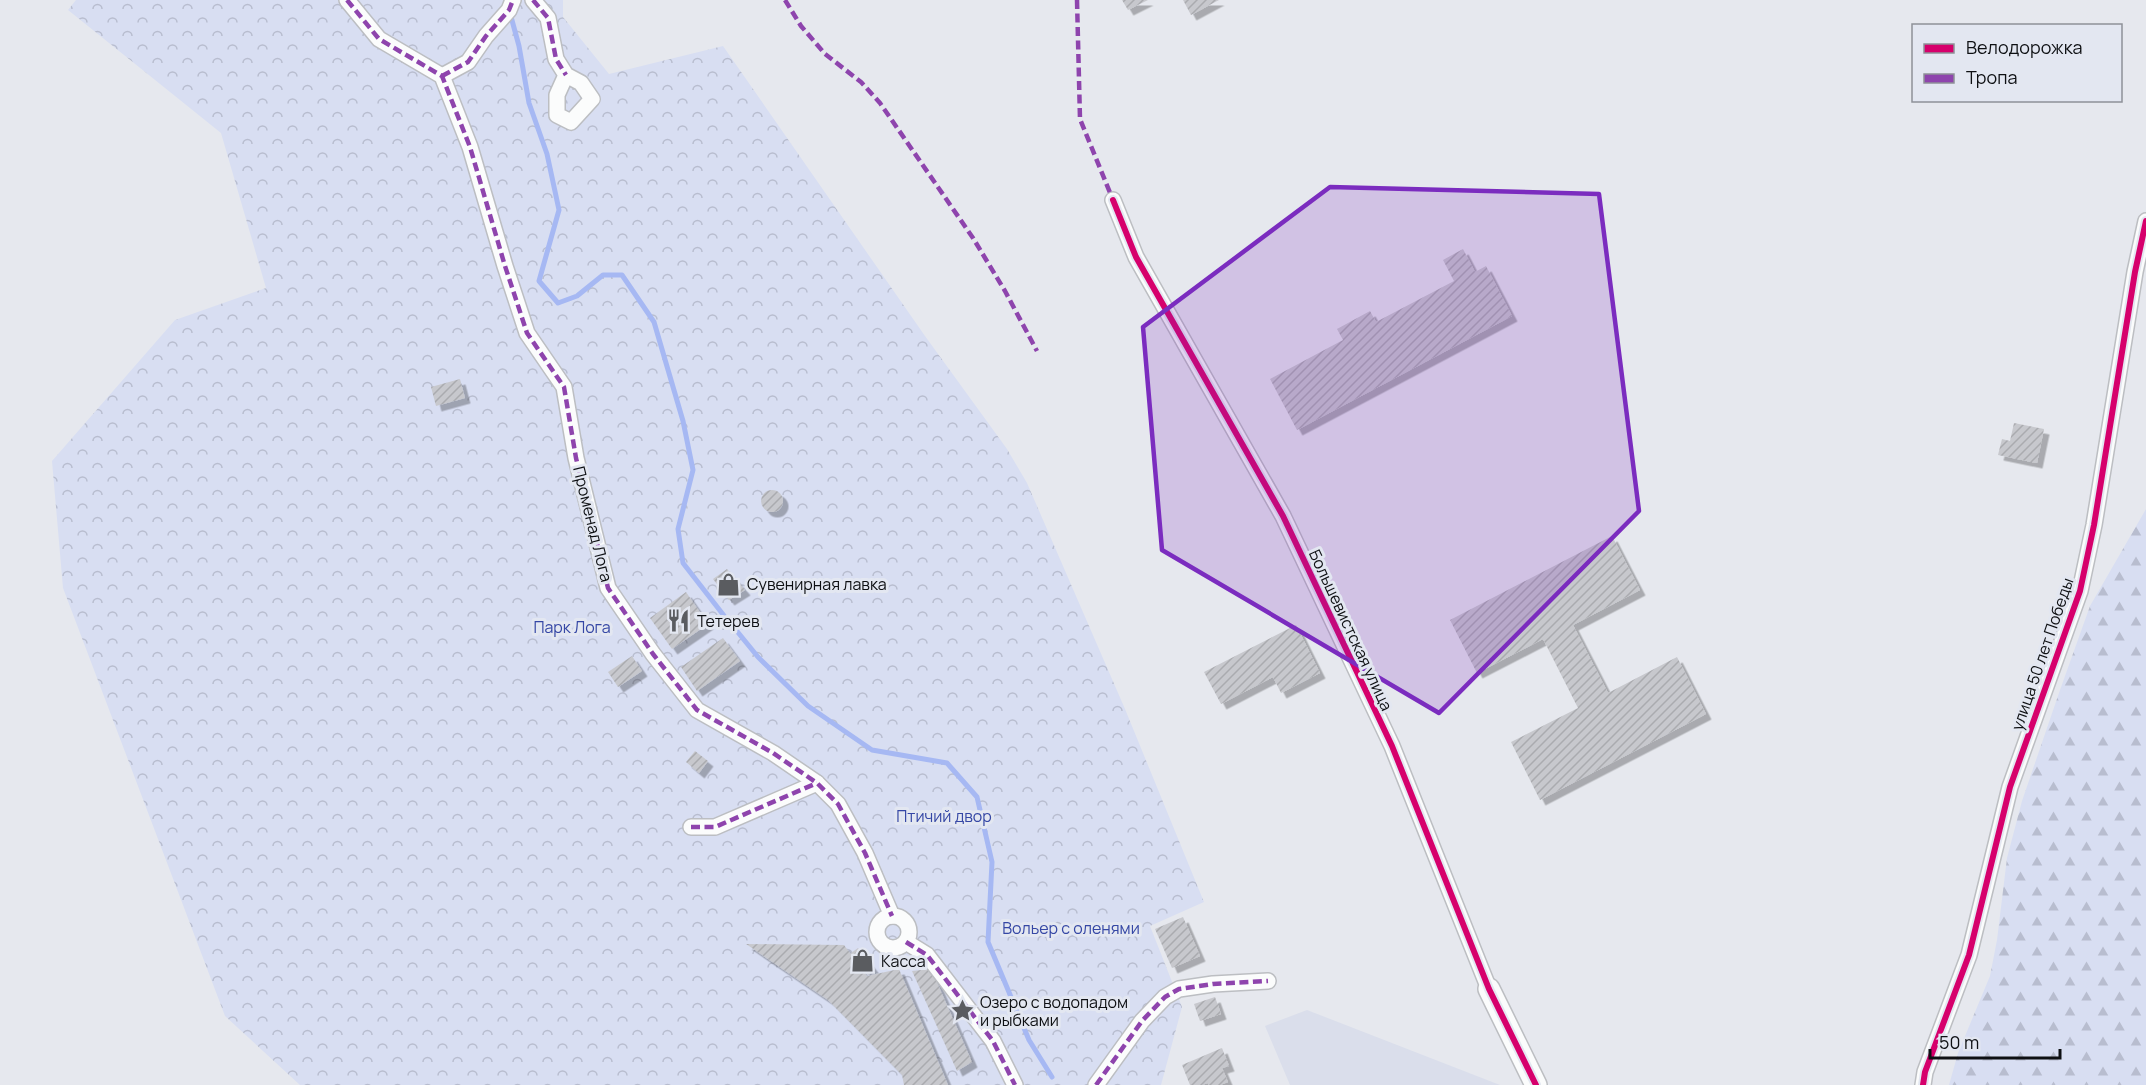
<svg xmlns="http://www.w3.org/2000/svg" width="2146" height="1085" viewBox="0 0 2146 1085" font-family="Manrope,sans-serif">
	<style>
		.built { fill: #dadeeb }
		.forest { fill: url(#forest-firs) }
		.park { fill: url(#park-crowns) }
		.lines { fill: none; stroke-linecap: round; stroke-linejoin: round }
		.stream { stroke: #a6b8f3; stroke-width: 5 }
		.building { fill: url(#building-hatch); filter: url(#shadow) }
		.street-casing { stroke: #bcbec2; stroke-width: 18 }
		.secondary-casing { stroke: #bcbec2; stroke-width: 24 }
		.street { stroke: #fbfcfc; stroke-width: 15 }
		.secondary { stroke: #fbfcfc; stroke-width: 21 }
		.quiet { stroke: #8e44ad; stroke-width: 4.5; stroke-dasharray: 9 4.5; stroke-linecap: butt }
		.cycleway-casing { stroke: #e3e7f1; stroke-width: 10 }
		.cycleway { stroke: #d6006c; stroke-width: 6 }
		.marked { fill: #7b2cbf; fill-opacity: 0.2; stroke: #7b2cbf; stroke-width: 4.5; stroke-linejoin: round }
		.labels { text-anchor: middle; stroke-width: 6; stroke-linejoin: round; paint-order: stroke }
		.street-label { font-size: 16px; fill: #0e1013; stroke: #e3e7f1 }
		.poi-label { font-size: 16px; fill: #0e1013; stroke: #e3e7f1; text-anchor: start }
		.park-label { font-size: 16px; fill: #3547a5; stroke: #e3e7f1 }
	</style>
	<defs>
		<pattern id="forest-firs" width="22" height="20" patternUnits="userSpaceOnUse" patternTransform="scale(1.5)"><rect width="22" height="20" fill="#d8def2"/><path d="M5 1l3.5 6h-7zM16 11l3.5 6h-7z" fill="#b8bdcf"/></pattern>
		<pattern id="park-crowns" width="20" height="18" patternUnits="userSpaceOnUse" patternTransform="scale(1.5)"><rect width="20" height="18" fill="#d8def2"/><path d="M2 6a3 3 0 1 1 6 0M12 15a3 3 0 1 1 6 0" fill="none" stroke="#b8bdcf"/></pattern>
		<pattern id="building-hatch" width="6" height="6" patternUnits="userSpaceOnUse" patternTransform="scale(1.5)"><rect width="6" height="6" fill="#c7c8cd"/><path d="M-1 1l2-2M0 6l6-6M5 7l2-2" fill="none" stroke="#aaabaf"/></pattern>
		<filter id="shadow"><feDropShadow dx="5.5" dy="5.5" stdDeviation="0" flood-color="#0004"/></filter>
	</defs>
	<rect width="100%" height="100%" fill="#e6e8ee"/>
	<!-- built -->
	<path class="built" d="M1307 1010 1500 1085H1290L1265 1026Z"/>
	<!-- forest -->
	<path class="forest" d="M2146 509V1085H1949L1958 1053 1990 976 1997 940 2007 858 2022 801 2060 690 2090 606Z"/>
	<!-- park -->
	<path class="park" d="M76 0H563V17L609 74 723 46 925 336 1007 449 1027 483 1125 709 1204 902 1150 926 1182 1007 1161 1085H300L225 1016 63 588 52 461 175 320 266 288 221 133 68 10Z"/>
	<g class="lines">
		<!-- stream -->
		<g class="stream">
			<path d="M510 13 519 46 529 103 547 154 559 210 539 281 558 303 577 296 603 275H622L654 322 683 421 693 470 678 529 683 563 725 617"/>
			<path d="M736 630 758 657 808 706 872 750 947 763 977 797 992 862 988 942 1029 1040 1052 1077"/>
		</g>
	</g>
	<!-- building -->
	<g class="building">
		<path d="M1122 0H1148L1128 10Z"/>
		<path d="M1183 0H1219L1191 15Z"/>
		<path d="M1463 249 1475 272 1486 266 1512 316 1297 430 1270 379 1343 340 1337 329 1370 311 1376 322 1454 281 1443 260Z"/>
		<path d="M460 379 465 398 436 406 431 387Z"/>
		<path d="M2014 423 2044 429 2037 463 1998 455 2002 439 2010 441Z"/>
		<circle cx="772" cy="501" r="11"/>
		<path d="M1612 536 1640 590 1573 625 1608 693 1677 657 1706 714 1540 800 1511 742 1578 708 1543 639 1477 673 1450 620Z"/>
		<path d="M727 569 745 590 729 600 713 579Z"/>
		<path d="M686 592 708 624 672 649 650 618Z"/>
		<path d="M1296 625 1320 673 1281 693 1273 677 1221 704 1204 672Z"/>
		<path d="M723 638 740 661 697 691 681 667Z"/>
		<path d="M632 656 642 671 618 687 608 672Z"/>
		<path d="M695 751 708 761 699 773 686 762Z"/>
		<path d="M1183 917 1200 956 1172 968 1155 929Z"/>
		<path d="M746 944 844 945 867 976 899 969 948 1085H904L902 1075 828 1000Z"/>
		<path d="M858 948 875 970 868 975 851 953Z"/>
		<path d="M931 969 972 1062 957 1071 912 971Z"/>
		<path d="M1215 997 1221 1014 1200 1021 1194 1004Z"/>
		<path d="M1222 1048 1229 1066 1222 1068 1228 1082 1220 1085H1208V1083L1202 1085H1190L1182 1065Z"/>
	</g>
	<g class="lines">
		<defs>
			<g id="street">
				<path d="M347 0 379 39 442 76 470 147 505 266 527 333 564 387 576 458 608 588 653 654 697 710 773 753 817 783 838 804 865 853 892 916"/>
				<path d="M533 0 548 18 556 59 566 75 581 83 592 99 571 122 557 115V95L566 75"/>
				<path d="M442 76 468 62 486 36 509 10 513 0"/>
				<path d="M1113 200 1136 257 1283 516 1392 746 1489 989"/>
				<path d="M691 827H715L817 783"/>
				<circle cx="893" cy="932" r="16"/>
				<path d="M906 942 927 955 993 1041 1015 1085"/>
				<path d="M1096 1085 1142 1021 1165 997 1179 989 1213 984 1268 981"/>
				<path d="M1923 1085 1925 1072 1969 955 2010 787 2080 591 2094 525 2135 272 2146 221"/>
			</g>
			<path id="secondary" d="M1489 989 1536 1085"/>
		</defs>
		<!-- street casing -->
		<use href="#street" class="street-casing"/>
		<!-- secondary casing -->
		<use href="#secondary" class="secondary-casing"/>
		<!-- street -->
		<use href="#street" class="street"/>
		<!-- secondary -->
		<use href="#secondary" class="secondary"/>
		<!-- quiet -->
		<g class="quiet">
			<path d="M347 0 379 39 442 76 470 147 505 266 527 333 564 387 576 458 608 588 653 654 697 710 773 753 817 783 838 804 865 853 892 916"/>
			<path d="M533 0 548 18 556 59 566 75"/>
			<path d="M785 0 801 26 825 54 861 82 880 103 973 238 1005 291 1037 351"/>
			<path d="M1077 0 1080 119 1113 200"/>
			<path d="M442 76 468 62 486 36 509 10 513 0"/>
			<path d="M691 827H715L817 783"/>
			<path d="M906 942 927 955 993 1041 1015 1085"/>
			<path d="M1096 1085 1142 1021 1165 997 1179 989 1213 984 1268 981"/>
		</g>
		<defs>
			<g id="cycleway">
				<path d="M1113 200 1136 257 1283 516 1392 746 1489 989 1536 1085"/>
				<path d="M1923 1085 1925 1072 1969 955 2010 787 2080 591 2094 525 2135 272 2146 221"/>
			</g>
		</defs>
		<!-- cycleway casing -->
		<use href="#cycleway" class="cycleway-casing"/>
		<!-- cycleway -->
		<use href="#cycleway" class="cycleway"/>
	</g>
	<!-- marked area -->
	<path class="marked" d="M1330 187 1599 194 1639 511 1439 713 1162 550 1143 327Z"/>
	<!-- icons -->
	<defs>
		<symbol id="shop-bare" viewBox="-9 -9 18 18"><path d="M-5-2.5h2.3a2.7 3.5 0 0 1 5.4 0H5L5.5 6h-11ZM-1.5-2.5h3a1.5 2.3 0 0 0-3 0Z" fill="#5a5c60" stroke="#e3e7f1" stroke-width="2.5" paint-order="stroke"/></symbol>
		<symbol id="restaurant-bare" viewBox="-9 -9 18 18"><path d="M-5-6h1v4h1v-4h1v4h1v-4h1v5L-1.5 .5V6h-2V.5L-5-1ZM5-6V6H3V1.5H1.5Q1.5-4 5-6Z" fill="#5a5c60" stroke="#e3e7f1" stroke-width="2.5" paint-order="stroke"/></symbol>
		<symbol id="sight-bare" viewBox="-9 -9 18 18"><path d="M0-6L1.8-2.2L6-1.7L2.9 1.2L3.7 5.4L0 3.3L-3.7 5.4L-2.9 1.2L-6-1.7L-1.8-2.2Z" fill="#5a5c60" stroke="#e3e7f1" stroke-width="2.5" paint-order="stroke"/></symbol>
	</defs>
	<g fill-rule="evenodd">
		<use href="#shop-bare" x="712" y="568" width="33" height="33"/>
		<use href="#restaurant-bare" x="662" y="604" width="33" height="33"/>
		<use href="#shop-bare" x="846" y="944" width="33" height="33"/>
		<use href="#sight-bare" x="946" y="994" width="33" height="33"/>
	</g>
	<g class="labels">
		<!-- street labels -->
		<g class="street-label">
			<text transform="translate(593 524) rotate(76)" y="6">Променад Лога</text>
			<text transform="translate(1351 630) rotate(65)" y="6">Большевистская улица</text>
			<text transform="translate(2042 654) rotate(-71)" y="6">улица 50 лет Победы</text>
		</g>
		<!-- poi labels -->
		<g class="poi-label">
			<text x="747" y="590">Сувенирная лавка</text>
			<text x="697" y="627">Тетерев</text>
			<text x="881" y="967">Касса</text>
			<text x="980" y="1008">Озеро с водопадом<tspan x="980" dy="18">и рыбками</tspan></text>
		</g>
		<!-- park labels -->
		<g class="park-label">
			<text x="572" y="633">Парк Лога</text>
			<text x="944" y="822">Птичий двор</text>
			<text x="1071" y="934">Вольер с оленями</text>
		</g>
	</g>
	<!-- legend -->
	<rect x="1912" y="24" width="210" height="78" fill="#e3e7f1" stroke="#8e9198" stroke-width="1.5"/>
	<rect x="1924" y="44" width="30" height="9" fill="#d6006c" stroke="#8e9198" stroke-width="1.5"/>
	<text x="1966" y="54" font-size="18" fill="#0e1013">Велодорожка</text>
	<rect x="1924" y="74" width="30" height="9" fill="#8e44ad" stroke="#8e9198" stroke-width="1.5"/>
	<text x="1966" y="84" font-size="18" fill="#0e1013">Тропа</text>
	<!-- scale -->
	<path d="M1930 1049v9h130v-9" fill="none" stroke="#0e1013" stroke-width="3"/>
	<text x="1939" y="1049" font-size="18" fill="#0e1013" stroke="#e3e7f1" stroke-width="4.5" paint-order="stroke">50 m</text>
</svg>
